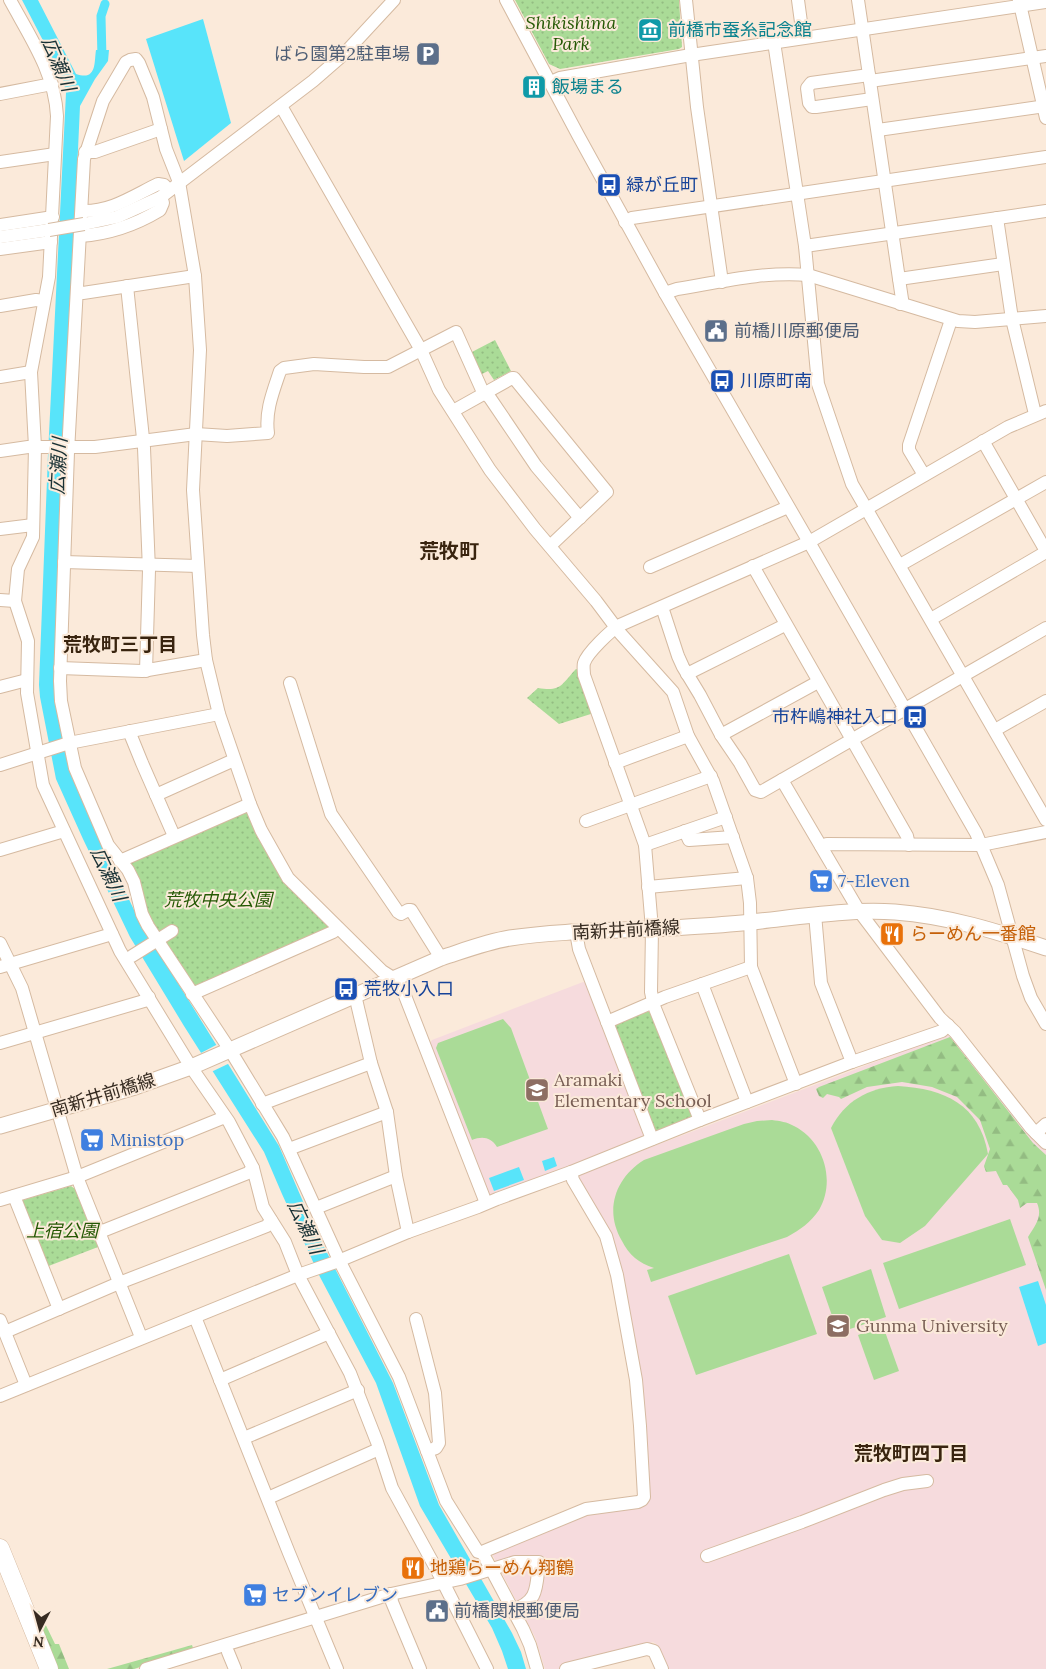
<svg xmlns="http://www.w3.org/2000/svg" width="1046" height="1669" viewBox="0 0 1046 1669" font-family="Lora,'Noto Sans JP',serif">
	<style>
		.education { fill: #f6dbdd }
		.grass { fill: #aadb97 }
		.forest { fill: url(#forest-firs) }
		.park { fill: url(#park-dots) }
		.water { fill: #58e4fa }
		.pier { fill: #fbeada }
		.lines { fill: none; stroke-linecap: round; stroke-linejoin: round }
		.canal { stroke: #58e4fa; stroke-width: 9 }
		.minor-casing { stroke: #d5baa1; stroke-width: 14 }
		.major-casing { stroke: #d5baa1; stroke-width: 17 }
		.highway-casing { stroke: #d5baa1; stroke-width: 19 }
		.minor { stroke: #fff; stroke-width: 12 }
		.major { stroke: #fff; stroke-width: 15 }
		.highway { stroke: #fff; stroke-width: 18 }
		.minor-bridge-casing { stroke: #d5baa1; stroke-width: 14; stroke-linecap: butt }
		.minor-bridge { stroke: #fff; stroke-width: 12 }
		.labels { text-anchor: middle; stroke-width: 4; stroke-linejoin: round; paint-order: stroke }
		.park-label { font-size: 18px; font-style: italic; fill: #255904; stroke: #fbeada }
		.culture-label { font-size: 18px; fill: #0d838f; stroke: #fbeada; text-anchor: start }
		.service-label { font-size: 18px; fill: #4e5e75; stroke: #fbeada; text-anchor: start }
		.transit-label { font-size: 18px; fill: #164399; stroke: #fbeada; text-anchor: start }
		.shop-label { font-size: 18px; fill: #366cbe; stroke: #fbeada; text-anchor: start }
		.street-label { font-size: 18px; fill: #362b21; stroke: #fbeada }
		.food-label { font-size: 18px; fill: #c56008; stroke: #fbeada; text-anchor: start }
		.education-label { font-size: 18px; fill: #785e54; stroke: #fbeada; text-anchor: start }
		.water-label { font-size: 19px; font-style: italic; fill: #193135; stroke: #fbeada }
		.neighbourhood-label { font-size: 19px; font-weight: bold; fill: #39240f; stroke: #fbeada }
		.quarter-label { font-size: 20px; font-weight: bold; fill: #39240f; stroke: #fbeada }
	</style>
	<defs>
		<pattern id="forest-firs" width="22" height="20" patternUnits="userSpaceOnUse" patternTransform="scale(1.25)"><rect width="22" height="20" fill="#aadb97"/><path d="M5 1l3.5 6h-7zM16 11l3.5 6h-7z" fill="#93bc82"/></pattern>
		<pattern id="park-dots" width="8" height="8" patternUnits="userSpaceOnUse" patternTransform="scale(1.25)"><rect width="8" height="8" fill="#aadb97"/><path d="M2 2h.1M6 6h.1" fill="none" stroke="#93bc82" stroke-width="1.8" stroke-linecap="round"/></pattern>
	</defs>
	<rect width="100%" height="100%" fill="#fbeada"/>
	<!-- education -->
	<g class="education">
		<path d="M583 982 588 984 645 1135 644 1139 493 1197 488 1195 429 1045 432 1040Z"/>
		<path d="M951 1033 1035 1139 1046 1150V1669H667L656 1644 653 1642 559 1669H545L535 1637 492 1554 590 1511 648 1504 644 1425 625 1298 578 1175Z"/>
	</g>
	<!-- grass -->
	<g class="grass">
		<path d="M503 1019 511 1028 548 1129 497 1147C491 1137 482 1136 472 1140L436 1048 438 1043Z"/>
		<path d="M898 1086C945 1089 979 1104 988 1154L925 1226 900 1243 882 1240 865 1216 831 1128C845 1101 868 1088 898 1086Z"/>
		<path d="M772 1120C780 1121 787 1122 794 1126 824 1141 836 1181 819 1210 811 1222 800 1230 787 1237L651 1282 647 1270 654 1268C639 1263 629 1255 622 1241 604 1211 615 1178 644 1160L744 1124 757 1121Z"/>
		<path d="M1010 1219 1026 1265 899 1309 883 1263Z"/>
		<path d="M789 1254 817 1334 696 1375 668 1296Z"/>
		<path d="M871 1269 886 1317 838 1333 822 1287Z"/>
		<path d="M883 1326 899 1371 874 1380 858 1335Z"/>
	</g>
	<!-- forest -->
	<g class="forest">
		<path d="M950 1037 1033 1143 1046 1155V1290L1028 1237C1035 1225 1043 1217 1037 1203H1027L1020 1208 1018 1200 1007 1185H1003L996 1171 986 1172 984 1166 990 1149 980 1120 957 1097 932 1087 902 1082 867 1087 841 1099 839 1097 827 1094 823 1098 819 1096 816 1089 819 1087Z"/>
		<path d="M39 1611 55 1644H59L69 1669H51L29 1613Z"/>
		<path d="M192 1645 193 1648 189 1651 134 1669H107Z"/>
	</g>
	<!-- park -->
	<g class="park">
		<path d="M515 0H679L682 47 679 49 560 69 549 64Z"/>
		<path d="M495 340 511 371 494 380 488 371 480 375 470 353Z"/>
		<path d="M576 669 580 670 594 713 559 724 527 698 538 688C561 692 561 685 576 669Z"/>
		<path d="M247 810 256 827 330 925 329 930 194 987 154 928 129 866 130 860Z"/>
		<path d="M647 1011 651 1013 692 1117 656 1134 614 1024Z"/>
		<path d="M71 1186 75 1189 98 1247 46 1267 22 1204 23 1200Z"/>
	</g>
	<!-- water -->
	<g class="water">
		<path d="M22 0H38L76 74C97 81 94 63 96 50H109L108 61 95 79 80 106 65 434 56 676 72 773 84 805 135 912 176 980 279 1146 314 1227 393 1383 439 1505 512 1633 521 1652 526 1669H508L502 1651 492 1628 420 1506 376 1383 320 1277 282 1194 264 1152 184 1026 130 937 83 839 56 779 40 697 39 685 48 454 66 93 63 79Z"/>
		<path d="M203 19 231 123 184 161 146 39Z"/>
		<path d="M554 1157 557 1166 545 1171 542 1161Z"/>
		<path d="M519 1167 524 1180 494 1191 489 1178Z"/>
		<path d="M1038 1281 1046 1305V1343L1038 1346 1019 1287Z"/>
	</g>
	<!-- pier -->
	<path class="pier" d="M218 1044 230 1063 211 1072 199 1054Z"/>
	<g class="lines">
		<!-- canal -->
		<path class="canal" d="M102 59 101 16 105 4"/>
		<defs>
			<g id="minor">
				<path d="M10 0C30 37 55 73 57 116L49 277 31 372 35 447 33 537 18 569 15 601 28 641 27 693 43 785 120 951 191 1067 229 1122 253 1168 263 1207 285 1242 298 1275 350 1373 377 1442 392 1488 439 1574 487 1669"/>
				<path d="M506 0 578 135 665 293 809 542 976 833 998 885 1023 976 1031 998 1046 1024"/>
				<path d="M686 0 697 107 722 282"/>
				<path d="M798 0 803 37"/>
				<path d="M858 0 899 279 902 299 900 304"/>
				<path d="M1019 0 1046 118"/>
				<path d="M774 42 805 246 818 384 852 484 1046 820"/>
				<path d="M869 75 811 83 807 88 809 103 812 107H816L872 99"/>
				<path d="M870 81 1046 56"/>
				<path d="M551 82 560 78 691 55 1046 2"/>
				<path d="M0 94 52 84"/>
				<path d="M281 106 421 350 439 390 490 470 535 529 596 601 620 633 673 692 688 736 713 781 747 878 750 903 751 967 796 1084"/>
				<path d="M878 130 1046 106"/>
				<path d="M85 152H95L161 129"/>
				<path d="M0 162 55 154"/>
				<path d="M82 211C111 212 133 196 158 184L164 185 169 190"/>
				<path d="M997 218 1012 319 1035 414"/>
				<path d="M625 222 632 218 1046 157"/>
				<path d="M84 224 117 217 161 197 313 81 344 54 394 0"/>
				<path d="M0 225 53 217"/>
				<path d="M80 236C108 234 137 224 160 210L163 203 161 197"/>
				<path d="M0 237 49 230"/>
				<path d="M805 246 1046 211"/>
				<path d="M0 249 51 242"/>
				<path d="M899 279 1003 264"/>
				<path d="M127 286 144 448 149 570 146 671"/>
				<path d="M77 292 83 293 195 276"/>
				<path d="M665 293 677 289C720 282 765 271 808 275L958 321 975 322 1046 316"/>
				<path d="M0 306 36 300 44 301"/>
				<path d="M0 377 31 372"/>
				<path d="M453 411 512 378H514L607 492 550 546"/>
				<path d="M983 441 1046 551"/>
				<path d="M0 451 28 447H95L196 434 227 436 268 433C265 411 273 392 280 371L284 368 314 364 364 367H388L456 332 482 390 490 398 536 466 580 518"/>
				<path d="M924 475 909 450V445L951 320"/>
				<path d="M0 529 33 525"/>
				<path d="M64 562 198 566"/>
				<path d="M900 565 1046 482"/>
				<path d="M753 566 907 836 909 845"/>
				<path d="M650 567 788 507"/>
				<path d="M0 600 15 601"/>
				<path d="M662 607 678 656 683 667 700 695 721 735 740 763 755 790 761 792 1046 628"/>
				<path d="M931 619 1046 552"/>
				<path d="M60 668 142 671 206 660"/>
				<path d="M687 674 785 625"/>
				<path d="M290 683 331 814 398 912 401 914 408 910H411L441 958"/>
				<path d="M0 687 27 680"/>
				<path d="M995 730 1046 701"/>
				<path d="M130 731 131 736 142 763 174 836"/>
				<path d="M721 735 818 682"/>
				<path d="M615 763 688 736"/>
				<path d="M0 765 69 743 219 714"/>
				<path d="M782 780 859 911 940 1018 955 1032 1031 1128 1046 1143"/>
				<path d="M156 795 234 760"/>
				<path d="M586 821 711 776"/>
				<path d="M685 831 689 840 733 837"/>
				<path d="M645 845 726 817"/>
				<path d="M821 846 827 844 981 845 1046 832"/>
				<path d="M0 850 64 831"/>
				<path d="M120 861 250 804"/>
				<path d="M648 887 747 878"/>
				<path d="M815 914 821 983 852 1062"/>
				<path d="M576 932 579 949 652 1139"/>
				<path d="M0 943 22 988 77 1177 141 1337"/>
				<path d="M132 956 172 931"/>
				<path d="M0 967 112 934"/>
				<path d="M702 984 747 1102"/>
				<path d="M192 994 333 932 338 928"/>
				<path d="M355 995 371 1063 387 1112 396 1176 408 1232"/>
				<path d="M607 1022 665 997 751 967"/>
				<path d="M0 1043 144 1001 149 997"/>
				<path d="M262 1104 371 1063"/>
				<path d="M700 1120 654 1006 651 992 652 929 645 845 584 675C584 671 583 667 584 663 587 653 611 630 620 625L809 542 1008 427 1046 411"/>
				<path d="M1036 1133 1046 1124"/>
				<path d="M289 1149 387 1112"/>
				<path d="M14 1196 59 1309"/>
				<path d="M0 1200 77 1177 225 1117"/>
				<path d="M486 1203 402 988 393 978 382 971 288 878 261 830 250 804 219 714 206 660 203 635 193 490 200 350 195 276 179 182 166 149 153 97 139 63 136 59 130 60 126 62 103 101 84 159 68 452 60 681 61 701 75 768 108 845 128 870 134 882 142 914 148 926 230 1050 283 1137 339 1260 399 1377 446 1501 478 1552H482L523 1629 530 1645 537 1669"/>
				<path d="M316 1208 396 1176"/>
				<path d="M100 1232 248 1173 253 1168"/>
				<path d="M195 1317 289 1553 337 1669"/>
				<path d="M416 1319 435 1393 439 1443 436 1448 427 1451"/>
				<path d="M0 1320 26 1385"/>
				<path d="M5 1332 119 1283 267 1226 271 1220"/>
				<path d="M220 1380 329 1333"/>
				<path d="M0 1396 298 1275 336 1262 408 1232 478 1207 497 1199 571 1172 700 1120 852 1062 942 1031 948 1025"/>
				<path d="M244 1438 358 1390"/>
				<path d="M268 1498 379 1449"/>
				<path d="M482 1552 586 1509 638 1502 642 1500 644 1497 640 1426 636 1380 617 1275 606 1236 573 1180 571 1172"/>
				<path d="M707 1556 802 1522 884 1490 903 1484 927 1481"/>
				<path d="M391 1594 392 1602 420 1669"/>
				<path d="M228 1652 235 1669"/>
				<path d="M146 1669 391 1594 460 1579 515 1562H539C536 1587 539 1602 512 1610"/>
				<path d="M566 1669 647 1649 654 1651 662 1669"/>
			</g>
			<path id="major" d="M0 1126 135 1087 191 1067 441 958C463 951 486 942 510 938 563 930 618 931 672 928 699 926 725 925 752 922 799 917 847 909 895 912 948 916 996 931 1046 948"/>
			<path id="highway" d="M0 1548 49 1669"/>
		</defs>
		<!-- minor casing -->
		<use href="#minor" class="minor-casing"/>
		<!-- major casing -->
		<use href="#major" class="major-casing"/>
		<!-- highway casing -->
		<use href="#highway" class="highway-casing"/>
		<!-- minor -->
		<use href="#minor" class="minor"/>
		<!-- major -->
		<use href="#major" class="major"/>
		<!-- highway -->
		<use href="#highway" class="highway"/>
		<defs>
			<path id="minor-bridge" d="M49 230 84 224"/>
		</defs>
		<!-- minor-bridge casing -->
		<use href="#minor-bridge" class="minor-bridge-casing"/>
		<!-- minor-bridge -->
		<use href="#minor-bridge" class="minor-bridge"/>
	</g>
	<!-- icons -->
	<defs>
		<symbol id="museum-square" viewBox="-11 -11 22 22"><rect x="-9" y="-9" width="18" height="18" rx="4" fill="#0f9aa8" stroke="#fbeada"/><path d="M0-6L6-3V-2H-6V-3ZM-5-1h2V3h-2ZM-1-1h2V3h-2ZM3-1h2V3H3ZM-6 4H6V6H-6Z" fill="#fff"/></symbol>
		<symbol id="parking-square" viewBox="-11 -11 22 22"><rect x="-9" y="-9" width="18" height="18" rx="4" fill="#5c6f8a" stroke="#fbeada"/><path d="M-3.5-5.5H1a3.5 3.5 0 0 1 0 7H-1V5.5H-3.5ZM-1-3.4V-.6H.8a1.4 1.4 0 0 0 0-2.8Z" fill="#fff"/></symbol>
		<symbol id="building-square" viewBox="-11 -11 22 22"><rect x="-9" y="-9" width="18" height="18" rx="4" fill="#0f9aa8" stroke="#fbeada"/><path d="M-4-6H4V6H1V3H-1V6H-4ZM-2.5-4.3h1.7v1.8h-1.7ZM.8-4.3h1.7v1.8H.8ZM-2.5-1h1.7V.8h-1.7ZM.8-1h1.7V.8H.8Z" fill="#fff"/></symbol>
		<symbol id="bus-square" viewBox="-11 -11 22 22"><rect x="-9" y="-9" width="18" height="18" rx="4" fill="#1a4fb4" stroke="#fbeada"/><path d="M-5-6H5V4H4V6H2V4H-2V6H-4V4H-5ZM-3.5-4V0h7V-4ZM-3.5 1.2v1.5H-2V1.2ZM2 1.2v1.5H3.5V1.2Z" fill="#fff"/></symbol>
		<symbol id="civic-square" viewBox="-11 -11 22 22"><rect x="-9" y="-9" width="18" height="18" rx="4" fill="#5c6f8a" stroke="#fbeada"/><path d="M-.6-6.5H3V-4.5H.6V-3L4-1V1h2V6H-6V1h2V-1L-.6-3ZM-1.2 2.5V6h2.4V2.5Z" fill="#fff"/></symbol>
		<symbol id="supermarket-square" viewBox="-11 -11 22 22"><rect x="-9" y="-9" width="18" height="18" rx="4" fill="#3f7fe0" stroke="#fbeada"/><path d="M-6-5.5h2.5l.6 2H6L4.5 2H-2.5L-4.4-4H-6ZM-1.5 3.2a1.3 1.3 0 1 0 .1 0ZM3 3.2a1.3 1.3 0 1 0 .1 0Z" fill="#fff"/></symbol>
		<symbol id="restaurant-square" viewBox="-11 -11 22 22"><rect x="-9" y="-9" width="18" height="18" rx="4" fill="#e8710a" stroke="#fbeada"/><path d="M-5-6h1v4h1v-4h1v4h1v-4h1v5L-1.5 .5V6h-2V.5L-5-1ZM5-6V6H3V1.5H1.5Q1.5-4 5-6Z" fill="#fff"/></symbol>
		<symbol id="school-square" viewBox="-11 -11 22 22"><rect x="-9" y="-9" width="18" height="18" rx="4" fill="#8d6e63" stroke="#fbeada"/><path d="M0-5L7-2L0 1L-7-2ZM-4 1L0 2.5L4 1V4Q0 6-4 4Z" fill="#fff"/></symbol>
		<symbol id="university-square" viewBox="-11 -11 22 22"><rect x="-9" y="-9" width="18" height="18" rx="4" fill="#8d6e63" stroke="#fbeada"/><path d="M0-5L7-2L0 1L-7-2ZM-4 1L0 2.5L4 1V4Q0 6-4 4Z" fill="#fff"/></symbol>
	</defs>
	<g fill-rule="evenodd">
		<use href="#museum-square" x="636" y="16" width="28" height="28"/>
		<use href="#parking-square" x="414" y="40" width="28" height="28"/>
		<use href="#building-square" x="520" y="73" width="28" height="28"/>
		<use href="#bus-square" x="595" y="171" width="28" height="28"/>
		<use href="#civic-square" x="702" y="317" width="28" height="28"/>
		<use href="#bus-square" x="708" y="367" width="28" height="28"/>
		<use href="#bus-square" x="901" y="703" width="28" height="28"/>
		<use href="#supermarket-square" x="807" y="867" width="28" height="28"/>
		<use href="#restaurant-square" x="878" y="920" width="28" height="28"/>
		<use href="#bus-square" x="332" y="975" width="28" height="28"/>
		<use href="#school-square" x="523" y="1076" width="28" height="28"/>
		<use href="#supermarket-square" x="78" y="1126" width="28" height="28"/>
		<use href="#university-square" x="824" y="1312" width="28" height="28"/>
		<use href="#restaurant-square" x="399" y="1554" width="28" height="28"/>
		<use href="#supermarket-square" x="241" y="1581" width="28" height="28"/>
		<use href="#civic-square" x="423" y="1597" width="28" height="28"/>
	</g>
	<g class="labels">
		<!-- park labels -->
		<g class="park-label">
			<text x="571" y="29">Shikishima<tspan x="571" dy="21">Park</tspan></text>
			<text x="218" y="906">荒牧中央公園</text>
			<text x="62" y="1237">上宿公園</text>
		</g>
		<!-- culture labels -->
		<g class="culture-label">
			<text x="668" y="36">前橋市蚕糸記念館</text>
			<text x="552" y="93">飯場まる</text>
		</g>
		<!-- service labels -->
		<g class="service-label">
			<text x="410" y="60" text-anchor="end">ばら園第2駐車場</text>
			<text x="734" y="337">前橋川原郵便局</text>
			<text x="454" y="1617">前橋関根郵便局</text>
		</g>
		<!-- transit labels -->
		<g class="transit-label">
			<text x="626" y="191">緑が丘町</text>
			<text x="740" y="387">川原町南</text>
			<text x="898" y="723" text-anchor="end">市杵嶋神社入口</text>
			<text x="364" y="995">荒牧小入口</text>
		</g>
		<!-- shop labels -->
		<g class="shop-label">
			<text x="838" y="887">7-Eleven</text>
			<text x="110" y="1146">Ministop</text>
			<text x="272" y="1601">セブンイレブン</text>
		</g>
		<!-- street labels -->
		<g class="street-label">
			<text transform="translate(626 930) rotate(-3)" y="6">南新井前橋線</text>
			<text transform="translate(103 1095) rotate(-17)" y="6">南新井前橋線</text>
		</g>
		<!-- food labels -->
		<g class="food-label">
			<text x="910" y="940">らーめん一番館</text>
			<text x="430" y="1574">地鶏らーめん翔鶴</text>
		</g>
		<!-- education labels -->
		<g class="education-label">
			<text x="554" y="1086">Aramaki<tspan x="554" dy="21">Elementary School</tspan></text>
			<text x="856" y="1332">Gunma University</text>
		</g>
		<!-- water labels -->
		<g class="water-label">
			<text transform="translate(59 64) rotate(67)" y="7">広瀬川</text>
			<text transform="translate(58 466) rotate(-87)" y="7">広瀬川</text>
			<text transform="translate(109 874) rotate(65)" y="7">広瀬川</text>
			<text transform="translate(306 1227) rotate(65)" y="7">広瀬川</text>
		</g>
		<!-- neighbourhood labels -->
		<g class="neighbourhood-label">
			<text x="120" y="651">荒牧町三丁目</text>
			<text x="911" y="1460">荒牧町四丁目</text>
		</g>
		<!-- quarter labels -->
		<g class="quarter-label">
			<text x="449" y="558">荒牧町</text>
		</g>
	</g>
	<!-- north arrow -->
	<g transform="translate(40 1629) rotate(186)" stroke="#fbeada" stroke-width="4" paint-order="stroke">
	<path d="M0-4L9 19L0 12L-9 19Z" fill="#362b21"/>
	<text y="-8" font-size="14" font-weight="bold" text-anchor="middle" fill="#362b21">N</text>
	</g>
</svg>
